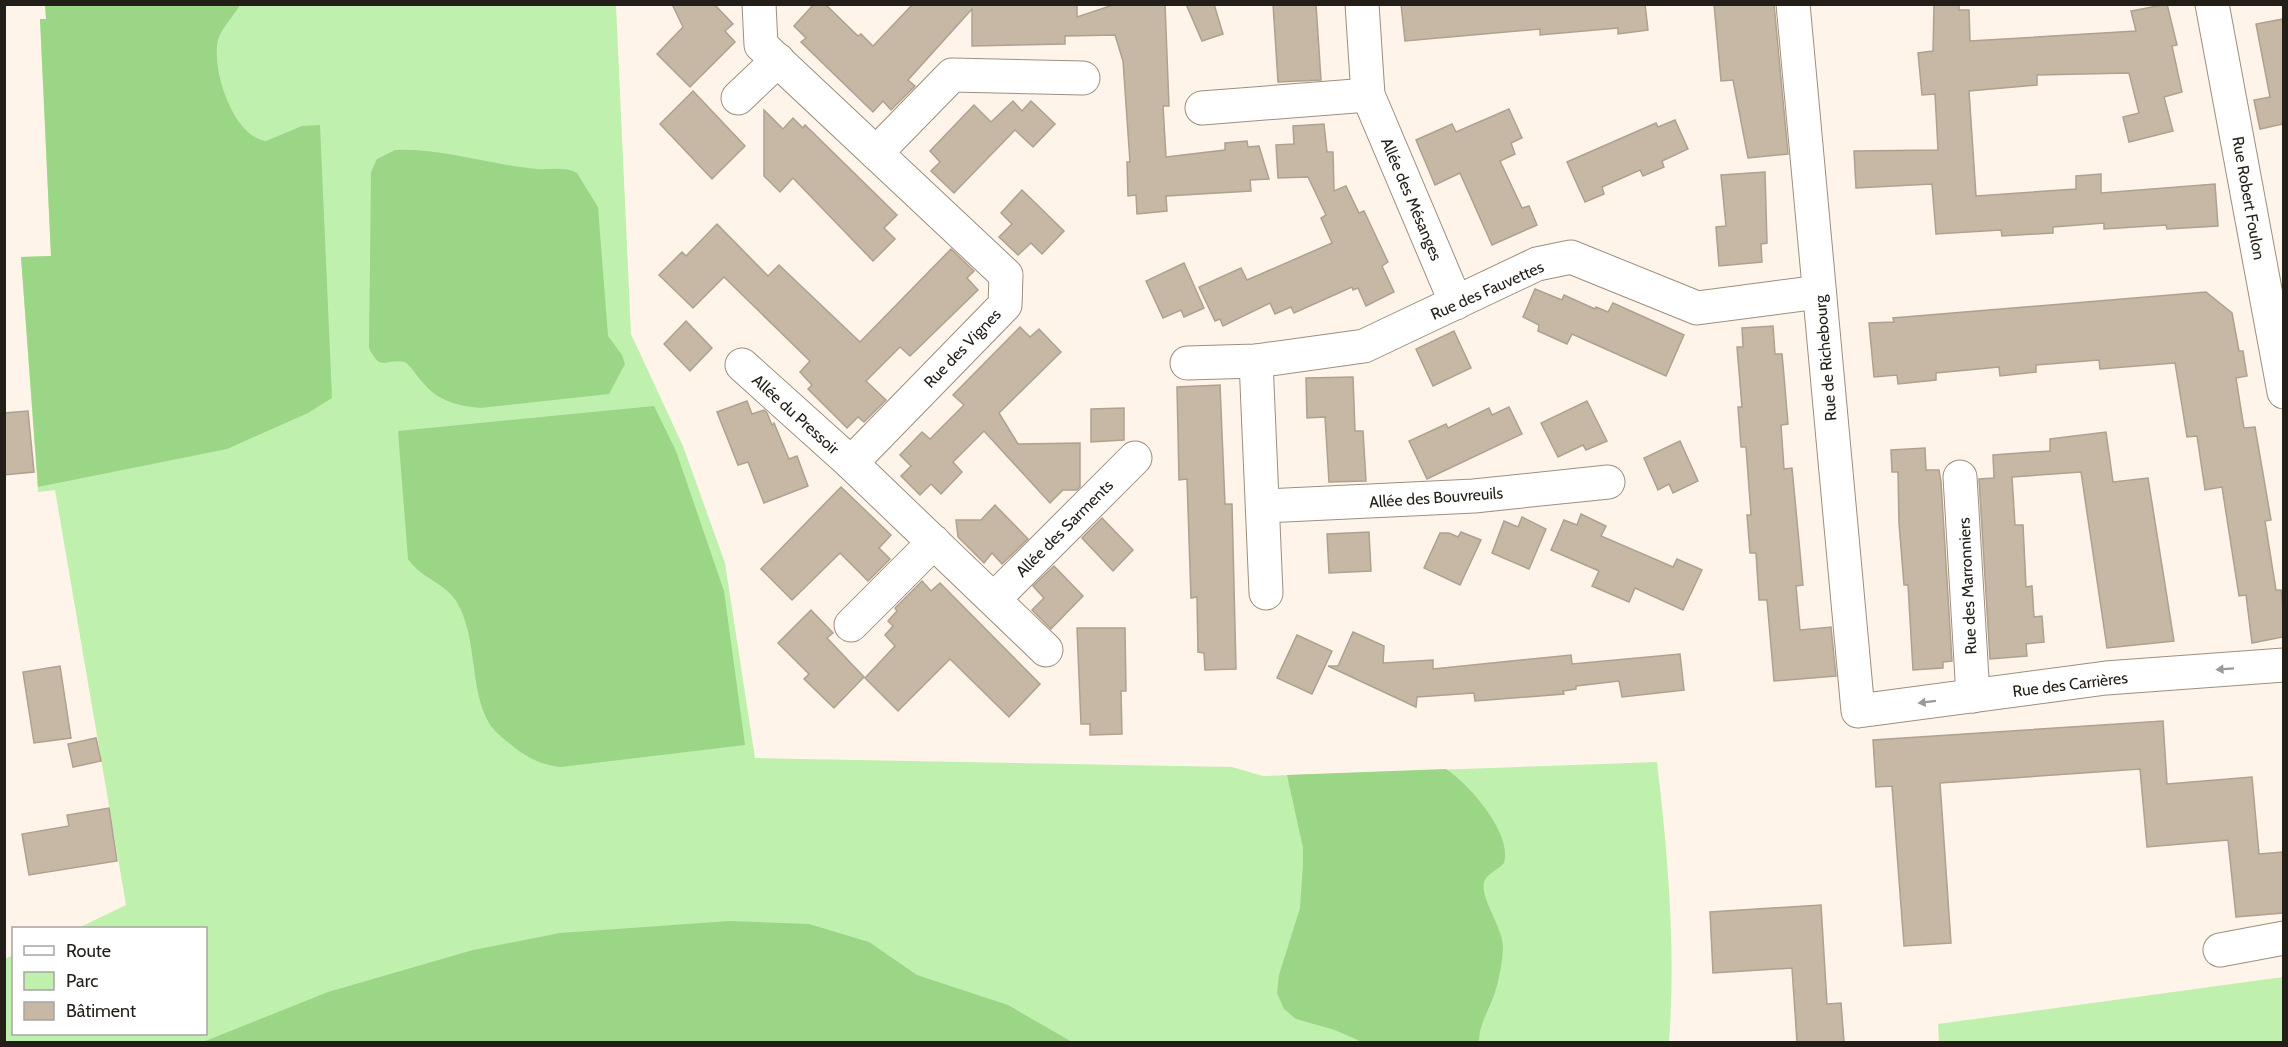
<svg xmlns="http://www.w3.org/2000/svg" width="2288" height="1047" viewBox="0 0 2288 1047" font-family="Cabin,sans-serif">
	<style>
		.green { fill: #c0f0ae }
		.forest { fill: #9bd586 }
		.building { fill: #c6b8a5; stroke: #aea18e; stroke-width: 1.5 }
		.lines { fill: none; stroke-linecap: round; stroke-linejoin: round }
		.minor-casing { stroke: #9e8e7e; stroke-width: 35 }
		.minor { stroke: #fff; stroke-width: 33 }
		.oneway { fill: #9c9a97 }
		.labels { text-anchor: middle; stroke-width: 6; stroke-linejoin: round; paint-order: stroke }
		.street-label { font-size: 16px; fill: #241e18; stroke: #fff }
	</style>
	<rect width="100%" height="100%" fill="#fff4e9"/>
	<!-- green -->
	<g class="green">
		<path d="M45 5H616L631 334 683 446 725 563 755 758 1232 767 1263 776 1657 762C1668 856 1676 948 1669 1042H5V959L13 955 14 1034H206V928H78L126 905 55 490 38 492 21 257 51 256 40 19H46Z"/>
		<path d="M2283 977V1042H1939L1938 1024Z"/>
	</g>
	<!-- forest -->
	<g class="forest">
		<path d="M45 5H240C233 17 222 27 218 40 211 69 233 137 266 141L302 126 320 125 332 398 308 413 227 449 38 487 21 257 51 256 40 19H46Z"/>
		<path d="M395 150C439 147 491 165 537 169 551 170 565 166 577 173L598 207 608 336 622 355 625 364 609 394 480 408C459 406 438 401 424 384 417 377 413 368 405 362 385 358 381 373 369 348L371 172 377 159Z"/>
		<path d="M654 406 676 451 724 591 745 745 561 767C542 765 530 759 515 748 507 741 494 732 489 723 470 690 477 643 460 608 449 583 422 580 408 559L398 431Z"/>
		<path d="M1446 769C1469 784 1513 834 1504 863 1499 869 1491 872 1486 878 1475 893 1504 927 1503 948 1502 964 1499 982 1493 998 1487 1013 1479 1026 1479 1042H1362L1335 1030 1296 1019 1284 1009 1277 993 1279 975 1300 908 1303 865V848L1287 775Z"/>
		<path d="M729 921 809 924 869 942 917 975 1008 1005 1072 1042H203L328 992 473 950 560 933Z"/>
	</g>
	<!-- building -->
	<g class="building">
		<path d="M672 4H714L733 24 725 31 735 42 690 87 657 54 683 27Z"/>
		<path d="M814 4H825L858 36 861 34 873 46 913 4H1077V17L1116 4H1165L1169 106H1163L1166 157 1225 150V143L1247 141 1248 147 1259 146 1269 179 1250 180 1251 191 1166 196 1167 211 1137 214 1136 195 1128 196 1127 162H1130L1123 61 1115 35 1065 36V44L972 46V9L908 80 915 86 891 110 883 101 873 112 801 42 806 38 794 26Z"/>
		<path d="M1186 4H1214L1223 34 1202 41Z"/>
		<path d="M1273 4H1316L1321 80 1278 82Z"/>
		<path d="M1401 4H1645L1648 30 1618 34V28L1540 35V29L1405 41Z"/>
		<path d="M1714 4H1774L1788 154 1748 158 1733 80 1721 81Z"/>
		<path d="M1934 4H1959V10H1969L1970 41 2136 31 2131 11 2167 4 2177 45 2172 46 2182 92 2164 97 2173 131 2129 142 2123 117 2139 113 2129 73 2037 75V85L1969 91 1976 196 2076 189V176L2101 174V193L2215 184 2218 226 2167 229 2166 225 2104 229V223L2053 227V233L2002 236 2001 230 1936 234 1932 184 1856 188 1854 151 1938 150 1935 94 1922 95 1918 53 1933 51Z"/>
		<path d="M2283 19V124L2260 129 2254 100 2270 97 2256 24Z"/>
		<path d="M693 91 745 146 712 179 660 124Z"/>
		<path d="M1013 101 1022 111 1031 101 1055 124 1033 147 1015 130 954 193 931 171 940 162 930 151 974 105 991 122Z"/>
		<path d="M1509 109 1522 138 1511 143 1515 154 1500 161 1522 208 1529 206 1537 225 1492 245 1460 173 1435 185 1416 140 1452 124 1456 132Z"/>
		<path d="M764 110 783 129 793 118 803 128 805 125 897 215 884 228 895 239 873 261 793 178 780 192 764 176Z"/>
		<path d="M1675 120 1688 149 1662 161 1664 167 1643 176 1640 170 1602 187 1604 194 1585 202 1567 162 1656 123 1658 127Z"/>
		<path d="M1324 124 1327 152H1333L1334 191 1346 186 1359 213 1364 211 1388 262 1382 266 1394 292 1366 306 1358 288 1353 290 1352 287 1294 313 1291 307 1275 314 1270 303 1223 326 1220 319 1215 321 1199 287 1241 268 1247 280 1332 243 1321 218 1326 215 1308 177 1278 178 1276 145 1294 144 1293 126Z"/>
		<path d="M1765 172 1767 243 1761 244 1762 262 1719 266 1716 227 1726 226 1721 175Z"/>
		<path d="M1022 190 1064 231 1042 254 1031 243 1018 255 999 237 1012 224 1001 213Z"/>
		<path d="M717 224 768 276 779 265 860 342 951 249 974 271 967 278 978 290 910 356 900 347 866 381 886 400 864 422 858 417 847 428 808 389 812 385 800 372 810 361 724 277 693 308 659 275 682 252 686 256Z"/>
		<path d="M1184 263 1204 308 1184 317 1181 310 1163 318 1146 281Z"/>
		<path d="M1535 289 1562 300 1564 295 1595 309 1596 307 1608 312 1613 303 1684 335 1666 376 1572 334 1567 344 1538 331 1539 325 1523 317Z"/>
		<path d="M2206 292 2232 313 2239 351H2243L2247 376 2236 378 2244 428 2255 427 2271 520 2265 521 2276 590H2281L2283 607V637L2252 643 2246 595 2239 596 2222 487 2205 490 2197 436 2187 437 2175 363 2100 369 2099 360 2036 365V372L2000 376 1999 367 1936 373V380L1898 384 1897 375 1874 377 1869 323 1894 322 1893 318Z"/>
		<path d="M686 321 712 348 690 371 664 344Z"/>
		<path d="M1773 326 1775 354H1782L1784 376 1788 424 1781 425 1784 469 1792 468 1798 531 1803 585 1796 586 1800 630 1831 627 1836 676 1774 681 1767 600H1759L1756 553H1750L1747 515H1751L1746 447H1741L1738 407H1742L1737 347H1743L1742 328Z"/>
		<path d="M1020 327 1030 337 1039 329 1061 352 999 413 1018 444 1080 443V487L1077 490H1063L1050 503 984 431 953 462 962 472 941 494 931 484 920 495 901 476 911 466 900 455 922 432 930 439 964 405 953 395Z"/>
		<path d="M1454 331 1471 368 1433 386 1416 349Z"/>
		<path d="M1353 377 1355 431H1363L1366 481 1329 482 1325 417 1307 418 1306 378Z"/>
		<path d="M1220 385 1225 504H1232L1236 669 1205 670 1204 653 1198 652 1197 597 1191 598 1187 479 1179 480 1177 387Z"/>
		<path d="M747 401 752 414 764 410 767 413 772 425 774 423 789 459 797 456 808 486 764 503 748 462 738 465 717 412Z"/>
		<path d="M1587 401 1607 441 1586 450 1583 445 1558 457 1541 423Z"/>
		<path d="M1509 407 1522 434 1427 479 1409 441 1446 424 1448 428 1489 408 1492 415Z"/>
		<path d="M1124 408V440L1091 442V409Z"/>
		<path d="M28 411 34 472 4 475V413Z"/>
		<path d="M2106 432 2113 482 2148 478 2174 641 2107 648 2081 472 2012 477 2015 525H2023L2026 587 2032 586 2034 617 2042 616 2044 642 2026 644 2027 656 1990 659 1979 479 1994 478 1993 455 2050 451V439Z"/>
		<path d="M1680 441 1698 481 1673 493 1669 484 1658 490 1644 458Z"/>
		<path d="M1925 448 1926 470H1939L1941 482 1952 661 1943 662V668L1913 670 1908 585H1904L1899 523 1898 472H1892L1891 450Z"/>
		<path d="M841 487 891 535 879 548 890 559 868 581 840 553 792 600 761 569Z"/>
		<path d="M995 505 1028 539 1002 564 992 553 984 563 958 537 956 520H981Z"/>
		<path d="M1581 514 1606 526 1601 536 1673 567 1677 559 1702 570 1683 610 1635 588 1629 602 1592 586 1599 571 1551 550 1564 520 1577 525Z"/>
		<path d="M1522 517 1546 529 1529 569 1492 553 1504 521 1518 527Z"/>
		<path d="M1102 518 1133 550 1113 571 1082 538Z"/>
		<path d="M1369 532 1371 571 1329 573 1327 534Z"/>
		<path d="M1461 532 1481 540 1460 585 1424 568 1440 533H1449L1458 537Z"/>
		<path d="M1054 566 1083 596 1051 629 1032 610 1044 598 1033 586Z"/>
		<path d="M922 581 931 591 940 583 1040 684 1009 717 950 659 898 711 865 678 895 646 885 635 893 626 888 621 897 611 895 608Z"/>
		<path d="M811 610 833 633 827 638 864 677 834 708 804 679 809 674 778 643Z"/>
		<path d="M1077 628H1125L1126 691H1121L1122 734 1090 735V724H1081Z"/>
		<path d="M1353 632 1384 646 1383 663 1433 660V669L1571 655 1572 664 1680 654 1684 690 1622 697 1619 681 1576 686V689L1563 691 1564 694 1475 701 1474 693 1417 697 1416 707 1328 666H1338Z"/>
		<path d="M1297 635 1332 651 1312 694 1277 678Z"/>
		<path d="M60 666 71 738 34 743 23 672Z"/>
		<path d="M2163 721 2167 784 2252 777 2259 854 2283 852V913L2236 917 2228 840 2147 847 2140 769 1940 783 1951 943 1904 946 1892 786 1876 787 1873 740Z"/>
		<path d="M96 738 101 761 73 767 68 744Z"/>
		<path d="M109 808 117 861 29 875 22 834 69 826 67 815Z"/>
		<path d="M1821 905 1827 1004 1841 1003 1844 1042H1797L1792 968 1713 973 1710 912Z"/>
	</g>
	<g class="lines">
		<defs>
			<g id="minor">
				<path d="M759 4 761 45 1006 275 1005 305 851 463 1046 650"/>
				<path d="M1362 4 1368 95 1456 303"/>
				<path d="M1793 4 1858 711 2106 678 2284 665"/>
				<path d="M2212 4 2284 392"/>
				<path d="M738 98 778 60"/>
				<path d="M1202 108 1368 95"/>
				<path d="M876 153 952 75 1083 78"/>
				<path d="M1256 361 1266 593"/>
				<path d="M1187 363 1256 361 1364 346 1537 264 1571 257 1697 308 1819 292"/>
				<path d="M742 365 851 463"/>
				<path d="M1960 477 1973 696"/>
				<path d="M1263 506 1474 496 1608 482"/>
				<path d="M994 599 1135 458"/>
				<path d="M851 625 934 542"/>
				<path d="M2220 950 2284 938"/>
			</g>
		</defs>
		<!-- minor casing -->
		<use href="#minor" class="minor-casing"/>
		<!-- minor -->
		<use href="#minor" class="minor"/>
	</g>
	<!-- one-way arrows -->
	<defs><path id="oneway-solid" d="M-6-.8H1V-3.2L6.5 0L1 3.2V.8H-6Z" transform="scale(1.5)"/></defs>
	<g class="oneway">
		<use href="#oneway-solid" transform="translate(2225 669) rotate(176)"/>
		<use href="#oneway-solid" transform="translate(1927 702) rotate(173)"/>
	</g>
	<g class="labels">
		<!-- street labels -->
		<g class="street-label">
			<text transform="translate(2249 198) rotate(80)" y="6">Rue Robert Foulon</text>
			<text transform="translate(1412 199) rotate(67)" y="6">Allée des Mésanges</text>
			<text transform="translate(1487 290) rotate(-24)" y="6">Rue des Fauvettes</text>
			<text transform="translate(962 348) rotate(-46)" y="6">Rue des Vignes</text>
			<text transform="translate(1825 358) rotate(-95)" y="6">Rue de Richebourg</text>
			<text transform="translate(796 414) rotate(42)" y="6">Allée du Pressoir</text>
			<text transform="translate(1436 497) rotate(-4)" y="6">Allée des Bouvreuils</text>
			<text transform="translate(1064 528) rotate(-45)" y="6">Allée des Sarments</text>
			<text transform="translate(1967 586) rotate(-93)" y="6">Rue des Marronniers</text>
			<text transform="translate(2070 684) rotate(-7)" y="6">Rue des Carrières</text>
		</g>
	</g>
	<!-- border -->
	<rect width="2288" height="1047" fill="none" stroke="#241e18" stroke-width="12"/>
	<!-- legend -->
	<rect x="12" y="927" width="195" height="108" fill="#ffffff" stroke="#a7a5a3" stroke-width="1.5"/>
	<rect x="24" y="946" width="30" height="9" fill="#ffffff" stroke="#a7a5a3" stroke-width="1.5"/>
	<text x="66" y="957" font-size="18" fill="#241e18">Route</text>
	<rect x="24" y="972" width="30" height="18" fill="#c0f0ae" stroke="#a7a5a3" stroke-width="1.5"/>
	<text x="66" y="987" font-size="18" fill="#241e18">Parc</text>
	<rect x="24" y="1002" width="30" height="18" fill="#c6b8a5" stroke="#a7a5a3" stroke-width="1.5"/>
	<text x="66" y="1017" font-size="18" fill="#241e18">Bâtiment</text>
</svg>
